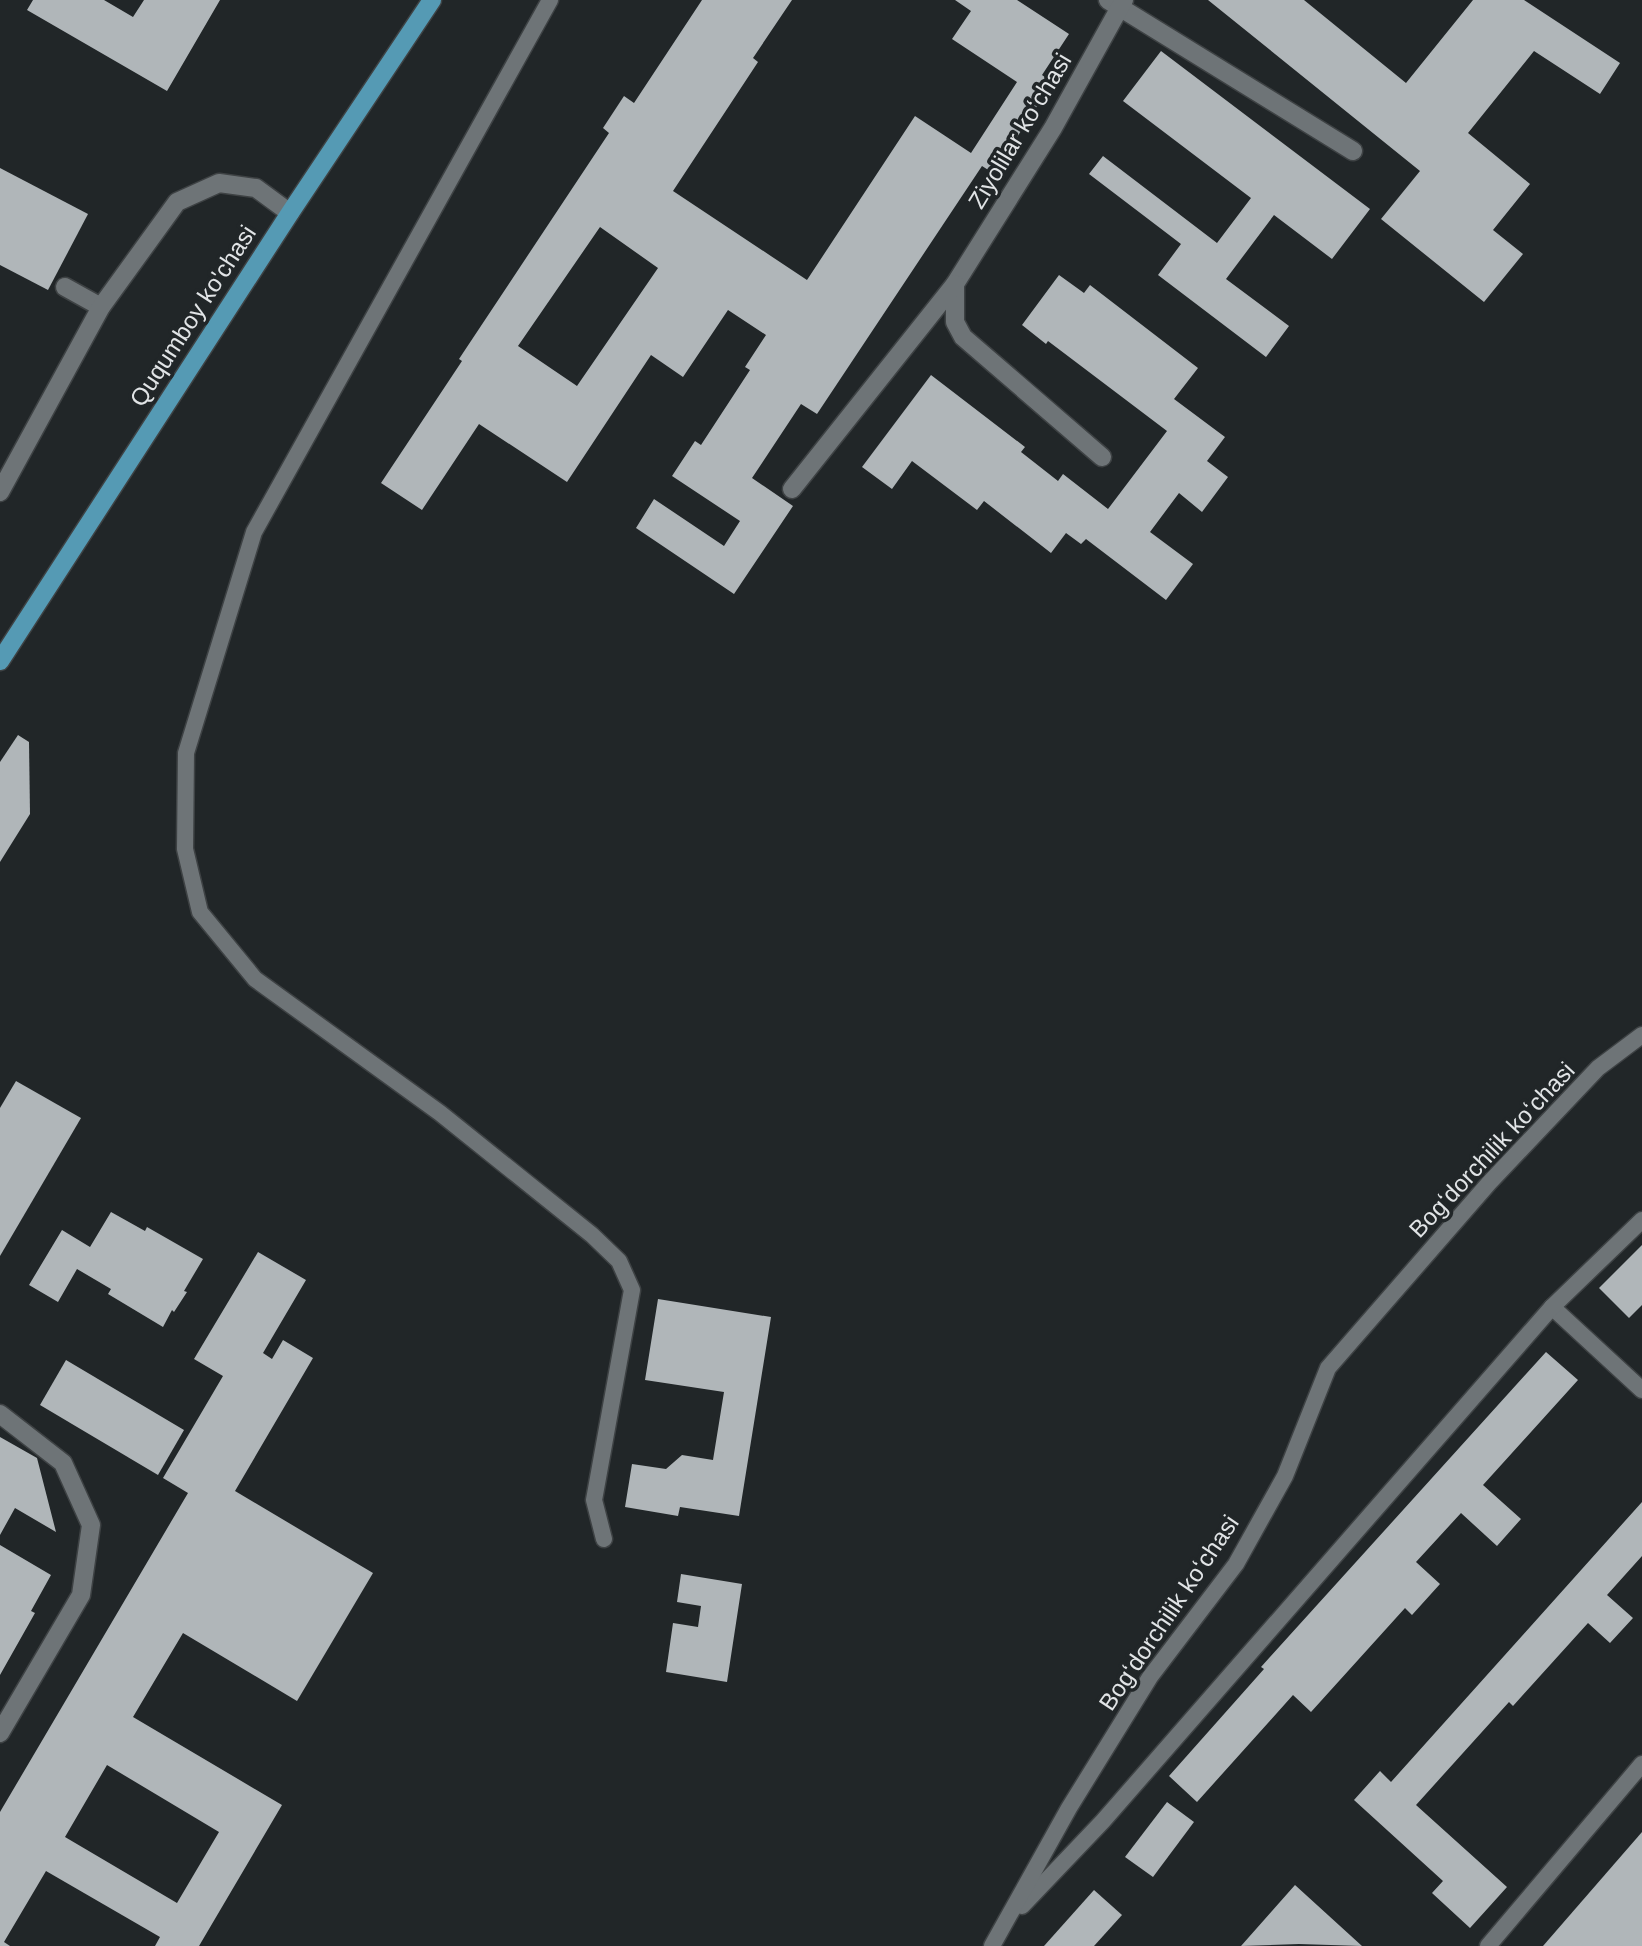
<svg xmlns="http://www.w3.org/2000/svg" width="1642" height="1946" viewBox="0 0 1642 1946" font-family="Arial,sans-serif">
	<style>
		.building { fill: #b0b6b9; fill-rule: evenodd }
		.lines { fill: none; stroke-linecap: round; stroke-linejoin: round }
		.lane-casing { stroke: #3e4244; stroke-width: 19 }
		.street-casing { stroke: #3e4244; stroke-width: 21 }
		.primary-casing { stroke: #3e4244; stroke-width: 21 }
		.lane { stroke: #6e7477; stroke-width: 16 }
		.street { stroke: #6e7477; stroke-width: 18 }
		.primary { stroke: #559ab4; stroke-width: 18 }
		.labels { text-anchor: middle; stroke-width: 7; stroke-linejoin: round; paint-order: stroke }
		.street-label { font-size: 24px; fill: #e1e4e6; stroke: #212628 }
	</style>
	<rect width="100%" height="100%" fill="#212628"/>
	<!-- building -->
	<g class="building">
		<path d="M33 0H104L133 17 144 0H220L167 91 27 10Z"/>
		<path d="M702 0H792L753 58 758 62 673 191 807 280 915 116 971 153 1017 82 952 39 971 11 955 0H1017L1069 34 1042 75 1053 83 993 173 982 166 817 414 801 404 752 478 793 506 734 594 636 528 654 499 724 546 740 521 672 476 695 441 701 445 750 370 745 367 766 335 728 310 683 377 651 355 567 482 479 424 422 510 381 483 462 361 459 359 609 133 603 128 624 96 634 103ZM600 227 658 268 577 386 518 346Z"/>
		<path d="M1208 0H1304L1406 83 1473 0H1524L1620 63 1600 94 1534 51 1468 133 1530 184 1493 230 1523 254 1484 302 1381 219 1420 171Z"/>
		<path d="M1161 51 1370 209 1332 259 1274 215 1226 279 1289 326 1266 357 1158 275 1181 244 1089 174 1103 156 1217 243 1251 198 1123 101Z"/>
		<path d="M0 168 88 214 48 290 0 265Z"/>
		<path d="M1059 275 1084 293 1090 285 1198 368 1174 399 1225 437 1207 461 1228 477 1202 512 1179 493 1150 532 1193 564 1166 600 1086 539 1081 544 1066 533 1051 553 984 501 977 510 912 461 892 489 862 467 931 375 1025 447 1021 452 1058 481 1063 474 1108 509 1167 431 1048 341 1046 344 1022 325Z"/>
		<path d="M18 735 29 742 30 814 0 862V762Z"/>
		<path d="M16 1081 81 1118 0 1256V1108Z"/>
		<path d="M111 1212 145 1231 147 1227 203 1259 184 1291 187 1292 174 1312 172 1310 163 1327 108 1294 111 1289 77 1269 58 1302 29 1285 62 1230 90 1247Z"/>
		<path d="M1642 1245V1305L1629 1318 1599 1288Z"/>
		<path d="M258 1252 306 1280 263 1353 272 1359 283 1340 313 1358 235 1491 373 1573 297 1701 183 1633 133 1717 282 1805 199 1946H155L160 1937 46 1871 4 1942 10 1946H0V1812L188 1493 163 1478 223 1376 194 1359ZM107 1765 219 1832 177 1903 65 1837Z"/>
		<path d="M658 1299 771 1317 739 1516 680 1507 678 1516 625 1507 632 1464 666 1469 682 1455 713 1460 724 1392 645 1380Z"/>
		<path d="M1546 1352 1578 1380 1483 1485 1521 1519 1497 1546 1461 1513 1416 1562 1440 1584 1412 1615 1405 1608 1311 1712 1293 1695 1197 1802 1169 1776 1264 1669 1261 1667Z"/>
		<path d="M66 1360 184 1430 158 1475 40 1405Z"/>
		<path d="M0 1437 37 1458 56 1532 15 1508 0 1535Z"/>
		<path d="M1642 1502V1556L1607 1595 1633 1618 1610 1643 1588 1623 1513 1706 1509 1702 1416 1805 1507 1887 1470 1928 1432 1893 1443 1881 1354 1800 1380 1771 1391 1782Z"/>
		<path d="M0 1545 51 1575 31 1611 35 1613 0 1675Z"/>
		<path d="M681 1574 742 1584 727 1682 666 1672 673 1623 698 1627 701 1606 677 1602Z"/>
		<path d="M1167 1802 1194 1822 1153 1877 1125 1857Z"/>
		<path d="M1642 1832V1946H1543Z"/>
		<path d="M1295 1885 1362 1946 1299 1944 1241 1946Z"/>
		<path d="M1094 1890 1122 1915 1094 1946H1044Z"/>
	</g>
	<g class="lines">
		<defs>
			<g id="lane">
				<path d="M550 0 254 532 186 753 185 849 200 912 255 979 440 1113 592 1235 619 1261 632 1290 594 1500 604 1539"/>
				<path d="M1552 1307 1642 1390"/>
				<path d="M1022 1906 1103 1821 1552 1307 1642 1220"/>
				<path d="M992 1946 1069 1808 1150 1677 1236 1564 1285 1476 1328 1368 1489 1183 1598 1068 1642 1035"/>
				<path d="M1488 1946 1642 1764"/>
			</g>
			<g id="street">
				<path d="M1108 0 1353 151"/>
				<path d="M65 287 101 307"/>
				<path d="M1102 457 963 337 955 322V284L1053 128 1124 0"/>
				<path d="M792 489 955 284"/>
				<path d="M0 492 101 307 177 202 219 183 256 188 290 213"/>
				<path d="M0 1414 63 1463 91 1525 81 1595 0 1733"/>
			</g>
			<path id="primary" d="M0 661 290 213 432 0"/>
		</defs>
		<!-- lane casing -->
		<use href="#lane" class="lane-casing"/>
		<!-- street casing -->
		<use href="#street" class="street-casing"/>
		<!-- primary casing -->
		<use href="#primary" class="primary-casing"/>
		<!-- lane -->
		<use href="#lane" class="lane"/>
		<!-- street -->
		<use href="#street" class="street"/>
		<!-- primary -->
		<use href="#primary" class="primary"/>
	</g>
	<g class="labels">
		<!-- street labels -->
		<g class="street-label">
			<text transform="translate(1020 131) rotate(-59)" y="8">Ziyolilar koʻchasi</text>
			<text transform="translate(193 316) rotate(-57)" y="8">Ququmboy ko'chasi</text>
			<text transform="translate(1492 1150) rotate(-47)" y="8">Bogʻdorchilik koʻchasi</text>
			<text transform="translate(1169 1613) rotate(-56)" y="8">Bogʻdorchilik koʻchasi</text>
		</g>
	</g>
</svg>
